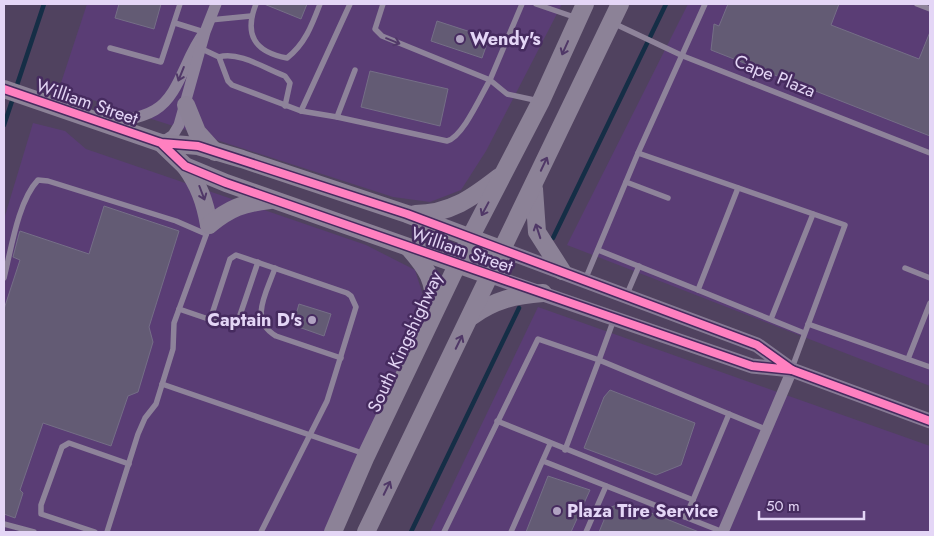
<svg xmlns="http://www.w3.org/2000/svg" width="934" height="536" viewBox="0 0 934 536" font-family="Jost,sans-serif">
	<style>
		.built { fill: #5a3d75 }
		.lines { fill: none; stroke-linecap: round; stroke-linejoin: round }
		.stream { stroke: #152e46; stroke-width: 4.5 }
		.building { fill: #635b74; stroke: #756e87 }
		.service { stroke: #8e839a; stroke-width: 5.5 }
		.minor { stroke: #8e839a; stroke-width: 11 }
		.secondary { stroke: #877b95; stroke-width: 15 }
		.primary { stroke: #8c8297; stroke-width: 18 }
		.cycleway-casing { stroke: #462b5f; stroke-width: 11 }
		.cycleway { stroke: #ff80c0; stroke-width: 8 }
		.oneway { stroke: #513868 }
		.oneway2 { stroke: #503867 }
		.poi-dot { fill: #b0a2c1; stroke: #462b5f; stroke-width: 2 }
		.labels { text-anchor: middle; stroke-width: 5; stroke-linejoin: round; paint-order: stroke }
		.poi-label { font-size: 18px; font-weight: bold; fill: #e4d6f6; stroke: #462b5f; text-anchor: start }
		.street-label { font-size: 18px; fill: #e4d6f6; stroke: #462b5f }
	</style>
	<rect width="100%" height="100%" fill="#50425f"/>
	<!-- built -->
	<g class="built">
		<path d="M87 4H562L486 151 461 190 430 202 393 197 59 89Z"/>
		<path d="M688 4H930V386L567 245Z"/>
		<path d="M33 123 65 131 86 149 366 245 415 270 427 308 325 532H4V219Z"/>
		<path d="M538 307 930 446V532H430Z"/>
	</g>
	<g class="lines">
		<!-- stream -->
		<g class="stream">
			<path d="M16 88 44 4"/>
			<path d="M4 125 14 95"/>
			<path d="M553 238 666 4"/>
			<path d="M411 532 519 308"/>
		</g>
	</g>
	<!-- building -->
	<g class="building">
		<path d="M119 4H161L154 29 115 18Z"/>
		<path d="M264 4H307L301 19Z"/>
		<path d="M728 4H839L831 25 919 59 930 32V136L711 50 714 24 719 26Z"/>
		<path d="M437 21 489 38 482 58 431 41Z"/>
		<path d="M370 71 448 89 440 126 361 107Z"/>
		<path d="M104 206 179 231 149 327 153 342 138 392 128 396 111 446 43 423 20 490 23 493 15 518 4 514V309L20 260 13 257 19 234 20 231 89 254Z"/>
		<path d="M299 304 331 314 324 336 293 325Z"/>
		<path d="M610 390 695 423 681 465 656 475 584 448 604 397Z"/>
		<path d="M548 476 590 490 571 532H526Z"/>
		<path d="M624 502 699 532H599L609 508Z"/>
	</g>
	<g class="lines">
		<!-- service -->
		<g class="service">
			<path d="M256 4C244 34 254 52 287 58 305 44 312 25 320 4"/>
			<path d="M522 4 490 80 507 94 539 101"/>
			<path d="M536 4 577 18"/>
			<path d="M705 4 638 153 845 225 792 368"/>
			<path d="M917 4 930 9"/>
			<path d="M210 20 251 16"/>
			<path d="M175 23 204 32"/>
			<path d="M613 23 683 56 930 153"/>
			<path d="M110 48 161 62 180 4"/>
			<path d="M202 49 219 57 228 81 232 85 301 111 337 117 447 141C463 137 481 95 490 80L382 36 375 29 383 4"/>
			<path d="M219 57C239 51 266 69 285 76L290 83 285 106"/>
			<path d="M301 111 350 4"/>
			<path d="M337 117 355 70"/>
			<path d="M626 182 668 198"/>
			<path d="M738 188 698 290 804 333"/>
			<path d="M598 250 698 290"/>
			<path d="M275 268C267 292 248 320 276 336L341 358"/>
			<path d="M905 268 930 278"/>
			<path d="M4 278C11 250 18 201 38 180L48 181 176 221 206 234"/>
			<path d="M585 280 638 153"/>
			<path d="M627 294 639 266"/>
			<path d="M179 309 223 324H235L238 321 258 262"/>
			<path d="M771 319 813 214"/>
			<path d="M210 320 230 259 236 255 347 293 351 296 356 307 327 401 261 532"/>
			<path d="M808 324 930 367"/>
			<path d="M908 359 930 303"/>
			<path d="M162 384 365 454"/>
			<path d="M497 421 693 500 729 414 765 429"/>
			<path d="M565 450 599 360 729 414"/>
			<path d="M543 461 685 517"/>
			<path d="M693 500 685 517 723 532"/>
			<path d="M4 524 34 532"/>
			<path d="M95 532 41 514V505L62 447 69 443 129 464"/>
			<path d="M107 532 138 434 145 418 156 404 173 349 174 323 209 227"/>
			<path d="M444 532 538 339 599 360 614 319"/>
			<path d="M511 532 550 444"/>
			<path d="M586 532 606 486"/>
		</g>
		<!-- minor -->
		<g class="minor">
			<path d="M111 124C125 120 142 118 155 110 180 95 185 57 204 33"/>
			<path d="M161 143 173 135 179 125 205 32 216 4"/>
			<path d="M723 532 792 370"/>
		</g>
		<!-- secondary -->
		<g class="secondary">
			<path d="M491 276 752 366 792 370 757 345 503 250"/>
			<path d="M792 370 930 421"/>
		</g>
		<!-- primary -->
		<g class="primary">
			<path d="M4 89 161 143 198 146 242 159 407 214 503 250"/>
			<path d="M186 105 197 132 215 152"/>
			<path d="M161 143 185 166 226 183 491 276"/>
			<path d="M185 166C199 185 205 202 209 225"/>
			<path d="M534 189 537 232 562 271"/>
			<path d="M415 214C450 214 472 198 499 177"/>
			<path d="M209 225C230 208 243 203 270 200"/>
			<path d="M409 248C428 270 434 279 435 309"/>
			<path d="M472 316C495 300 515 295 543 293"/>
			<path d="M333 532 366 456 470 238 541 101 585 4"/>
			<path d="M366 532 620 4"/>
		</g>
		<defs>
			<g id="cycleway">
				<path d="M4 89 161 143 198 146 407 214 757 345 792 370 752 366 226 183 185 166 161 143"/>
				<path d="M792 370 930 421"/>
			</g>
		</defs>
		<!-- cycleway casing -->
		<use href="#cycleway" class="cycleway-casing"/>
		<!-- cycleway -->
		<use href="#cycleway" class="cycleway"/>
	</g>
	<!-- one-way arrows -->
	<defs><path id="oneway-shaft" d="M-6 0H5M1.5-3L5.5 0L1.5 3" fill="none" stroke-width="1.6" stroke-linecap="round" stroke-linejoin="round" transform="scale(1.25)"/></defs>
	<g class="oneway">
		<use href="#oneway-shaft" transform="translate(393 41) rotate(22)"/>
		<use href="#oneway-shaft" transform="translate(181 74) rotate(112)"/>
	</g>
	<g class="oneway2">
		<use href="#oneway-shaft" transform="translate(565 48) rotate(114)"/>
		<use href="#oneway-shaft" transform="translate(544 164) rotate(-65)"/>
		<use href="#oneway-shaft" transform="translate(202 193) rotate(69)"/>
		<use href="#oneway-shaft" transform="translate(485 209) rotate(118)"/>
		<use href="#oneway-shaft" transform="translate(538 231) rotate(-108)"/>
		<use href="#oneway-shaft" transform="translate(459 342) rotate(-64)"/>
		<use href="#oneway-shaft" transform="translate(387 488) rotate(-64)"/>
	</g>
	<!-- markers -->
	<g class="poi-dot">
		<circle cx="460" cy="39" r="5"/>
		<circle cx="312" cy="320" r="5"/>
		<circle cx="557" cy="511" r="5"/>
	</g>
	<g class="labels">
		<!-- poi labels -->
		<g class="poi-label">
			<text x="470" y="45">Wendy's</text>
			<text x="302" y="326" text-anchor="end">Captain D's</text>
			<text x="567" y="517">Plaza Tire Service</text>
		</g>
		<!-- street labels -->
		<g class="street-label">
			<text transform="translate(775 76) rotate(22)" y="6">Cape Plaza</text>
			<text transform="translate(87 102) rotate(19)" y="6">William Street</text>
			<text transform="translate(462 250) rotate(19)" y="6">William Street</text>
			<text transform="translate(405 342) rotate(-65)" y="6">South Kingshighway</text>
		</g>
	</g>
	<!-- border -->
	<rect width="934" height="536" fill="none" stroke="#e4d6f6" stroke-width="10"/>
	<!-- scale -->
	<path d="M759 511v8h105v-8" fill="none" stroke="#e4d6f6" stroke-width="2.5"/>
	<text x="766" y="511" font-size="15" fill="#e4d6f6" stroke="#462b5f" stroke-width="4" paint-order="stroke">50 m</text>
</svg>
